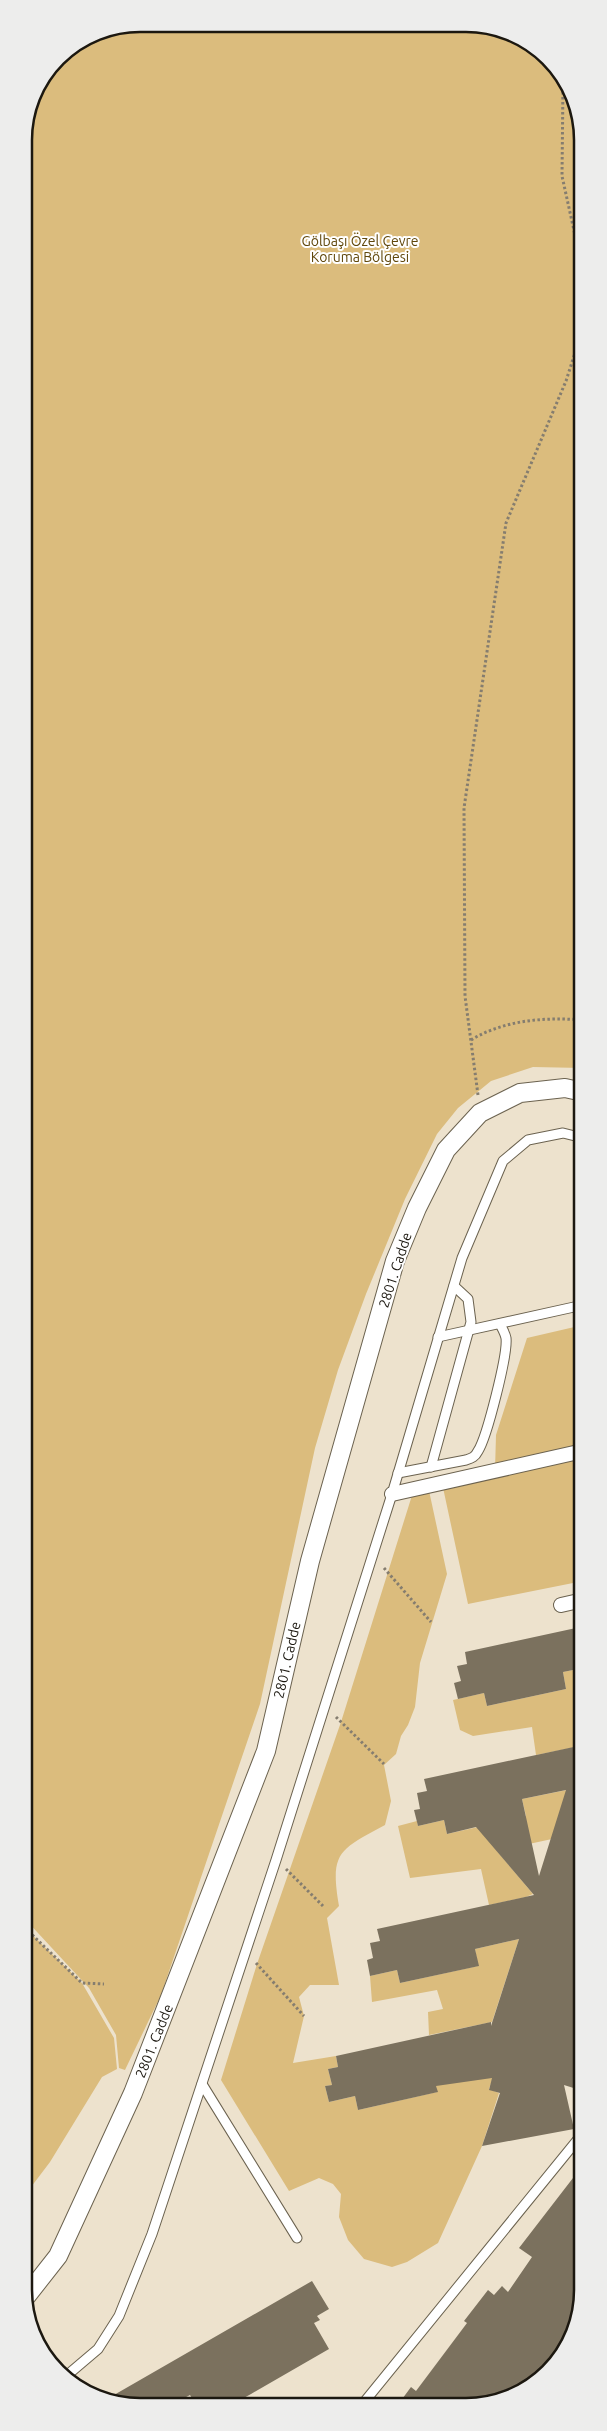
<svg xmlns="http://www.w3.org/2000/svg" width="607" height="2431" viewBox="0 0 607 2431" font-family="Ubuntu,sans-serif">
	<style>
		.green { fill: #dbbc7d }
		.building { fill: #7b715e; fill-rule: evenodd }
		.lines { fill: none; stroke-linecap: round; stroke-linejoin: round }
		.service-casing { stroke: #6b624f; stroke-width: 11 }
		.pedestrian-casing { stroke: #6b624f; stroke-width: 16 }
		.minor-casing { stroke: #6b624f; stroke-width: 20 }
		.path { stroke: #857d6f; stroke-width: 3; stroke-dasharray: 2.5 2.5; stroke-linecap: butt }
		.service { stroke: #fff; stroke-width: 9 }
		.pedestrian { stroke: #fff; stroke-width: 14 }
		.minor { stroke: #fff; stroke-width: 18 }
		.labels { text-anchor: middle; stroke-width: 4; stroke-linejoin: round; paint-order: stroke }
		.park-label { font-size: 14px; fill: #60470b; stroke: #fff }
		.street-label { font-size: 14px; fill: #1c1810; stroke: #fff }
		.rim { fill: none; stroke: #1c1810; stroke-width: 2.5 }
	</style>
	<rect width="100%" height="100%" fill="#ede2cd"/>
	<!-- green -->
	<g class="green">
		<path d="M141 24 489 26 554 63 582 125 583 1068 533 1067 491 1081 458 1108 437 1134 405 1199 366 1294 338 1370 315 1448 260 1704 161 1995 125 2070 119 2068 116 2035 89 1988 25 1919 24 134 36 89 58 58 96 33Z"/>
		<path d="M583 1325V1581L468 1604 442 1483 495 1470 496 1435 527 1338Z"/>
		<path d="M428 1486 447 1574 420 1663 415 1707 408 1725 401 1736 396 1754 384 1765 391 1801 385 1825C338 1850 330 1853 339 1906L327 1918 339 1985H310L299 1997 304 2016 293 2063 336 2056 338 2067 328 2069 332 2085 325 2086 329 2102 355 2096 358 2110 437 2092 434 2075 495 2071 489 2089 499 2093 482 2146 438 2243 407 2262 392 2267 364 2259 348 2240 339 2217 341 2194 333 2184 319 2178 289 2191 221 2080 257 1964 341 1722 414 1489Z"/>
		<path d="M583 1668V1740L581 1746 536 1755 532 1727 473 1736 460 1730 453 1700 484 1693 487 1706 566 1689 563 1672Z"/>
		<path d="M567 1790 552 1839 497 1851 533 1894 526 1897 489 1905 481 1869 410 1878 398 1826 417 1821 418 1826 444 1820 447 1834 526 1816 522 1799Z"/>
		<path d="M25 1928 82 1983 114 2038 117 2069 102 2077 50 2162 25 2195Z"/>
		<path d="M519 1939 492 2022 429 2035 428 2012 443 2009 437 1990 372 2002 370 1976 397 1970 400 1983 478 1966 475 1949Z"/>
	</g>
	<!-- building -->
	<g class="building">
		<path d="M576 1628 583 1657V1668L563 1672 566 1689 487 1706 484 1693 458 1699 454 1683 461 1681 457 1666 467 1664 465 1652Z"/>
		<path d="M583 1745V2091L564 2085 574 2129 482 2146 500 2093 489 2090 492 2078 436 2086 438 2092 358 2110 355 2096 329 2102 325 2086 332 2085 328 2069 338 2067 336 2056 491 2022V2026L519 1939 475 1949 479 1966 400 1983 397 1970 370 1976 367 1960 373 1958 370 1943 380 1941 377 1929 534 1895 476 1827 447 1834 444 1820 418 1826 414 1810 420 1809 417 1793 427 1791 424 1779ZM566 1790 539 1876 522 1799Z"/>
		<path d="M583 2165V2297L574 2335 554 2368 518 2395 482 2406H397L411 2387 416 2391 467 2323 464 2321 488 2290 494 2295 502 2286 508 2292 532 2257 519 2248Z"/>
		<path d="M312 2281 329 2309 317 2316 320 2320 314 2323 329 2349 251 2394 231 2405H196L190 2395 171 2405H118L107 2399Z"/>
	</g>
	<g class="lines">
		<defs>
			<g id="service">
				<path d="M438 1337 583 1305"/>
				<path d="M431 1467 471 1322 468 1299 454 1286"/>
				<path d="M398 1473 466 1460C472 1458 475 1457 478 1451 487 1437 508 1354 506 1338 505 1333 502 1328 500 1324"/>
				<path d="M202 2084 297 2238"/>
				<path d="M65 2377 98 2349 119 2316 152 2234 276 1860 392 1494 462 1258 503 1161 528 1140 563 1133 583 1138"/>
				<path d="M361 2406 583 2133"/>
			</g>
			<g id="pedestrian">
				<path d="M392 1494 583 1451"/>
				<path d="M561 1605 583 1600"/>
			</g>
			<path id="minor" d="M25 2298 58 2256 133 2093 266 1751 310 1561 395 1261 417 1208 446 1150 480 1113 520 1093 565 1088 583 1092"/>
		</defs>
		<!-- service casing -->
		<use href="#service" class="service-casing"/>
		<!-- pedestrian casing -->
		<use href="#pedestrian" class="pedestrian-casing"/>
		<!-- minor casing -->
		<use href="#minor" class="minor-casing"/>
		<!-- path -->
		<g class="path">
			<path d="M563 82 562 176 582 267"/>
			<path d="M471 1040C504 1020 544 1017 583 1020"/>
			<path d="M478 1095 465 996 464 808 506 523 566 381 582 331"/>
			<path d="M384 1568 431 1622"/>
			<path d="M336 1717 384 1764"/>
			<path d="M286 1869 323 1906"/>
			<path d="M25 1928 82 1983 104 1984"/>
			<path d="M256 1963 304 2016"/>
		</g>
		<!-- service -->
		<use href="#service" class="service"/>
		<!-- pedestrian -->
		<use href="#pedestrian" class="pedestrian"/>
		<!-- minor -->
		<use href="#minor" class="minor"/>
	</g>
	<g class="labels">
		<!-- park labels -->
		<g class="park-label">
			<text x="360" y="246">Gölbaşı Özel Çevre<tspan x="360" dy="16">Koruma Bölgesi</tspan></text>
		</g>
		<!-- street labels -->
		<g class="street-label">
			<text transform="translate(395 1270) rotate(-72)" y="5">2801. Cadde</text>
			<text transform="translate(287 1660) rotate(-77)" y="5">2801. Cadde</text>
			<text transform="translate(154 2041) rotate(-68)" y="5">2801. Cadde</text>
		</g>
	</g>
	<!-- crop -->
	<path d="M0 0H607V2431H0ZM140 32H466A108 108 0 0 1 574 140V2290A108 108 0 0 1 466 2398H140A108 108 0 0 1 32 2290V140A108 108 0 0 1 140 32Z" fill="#ededec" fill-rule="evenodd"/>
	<path class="rim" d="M140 32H466A108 108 0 0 1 574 140V2290A108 108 0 0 1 466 2398H140A108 108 0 0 1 32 2290V140A108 108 0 0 1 140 32Z"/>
</svg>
